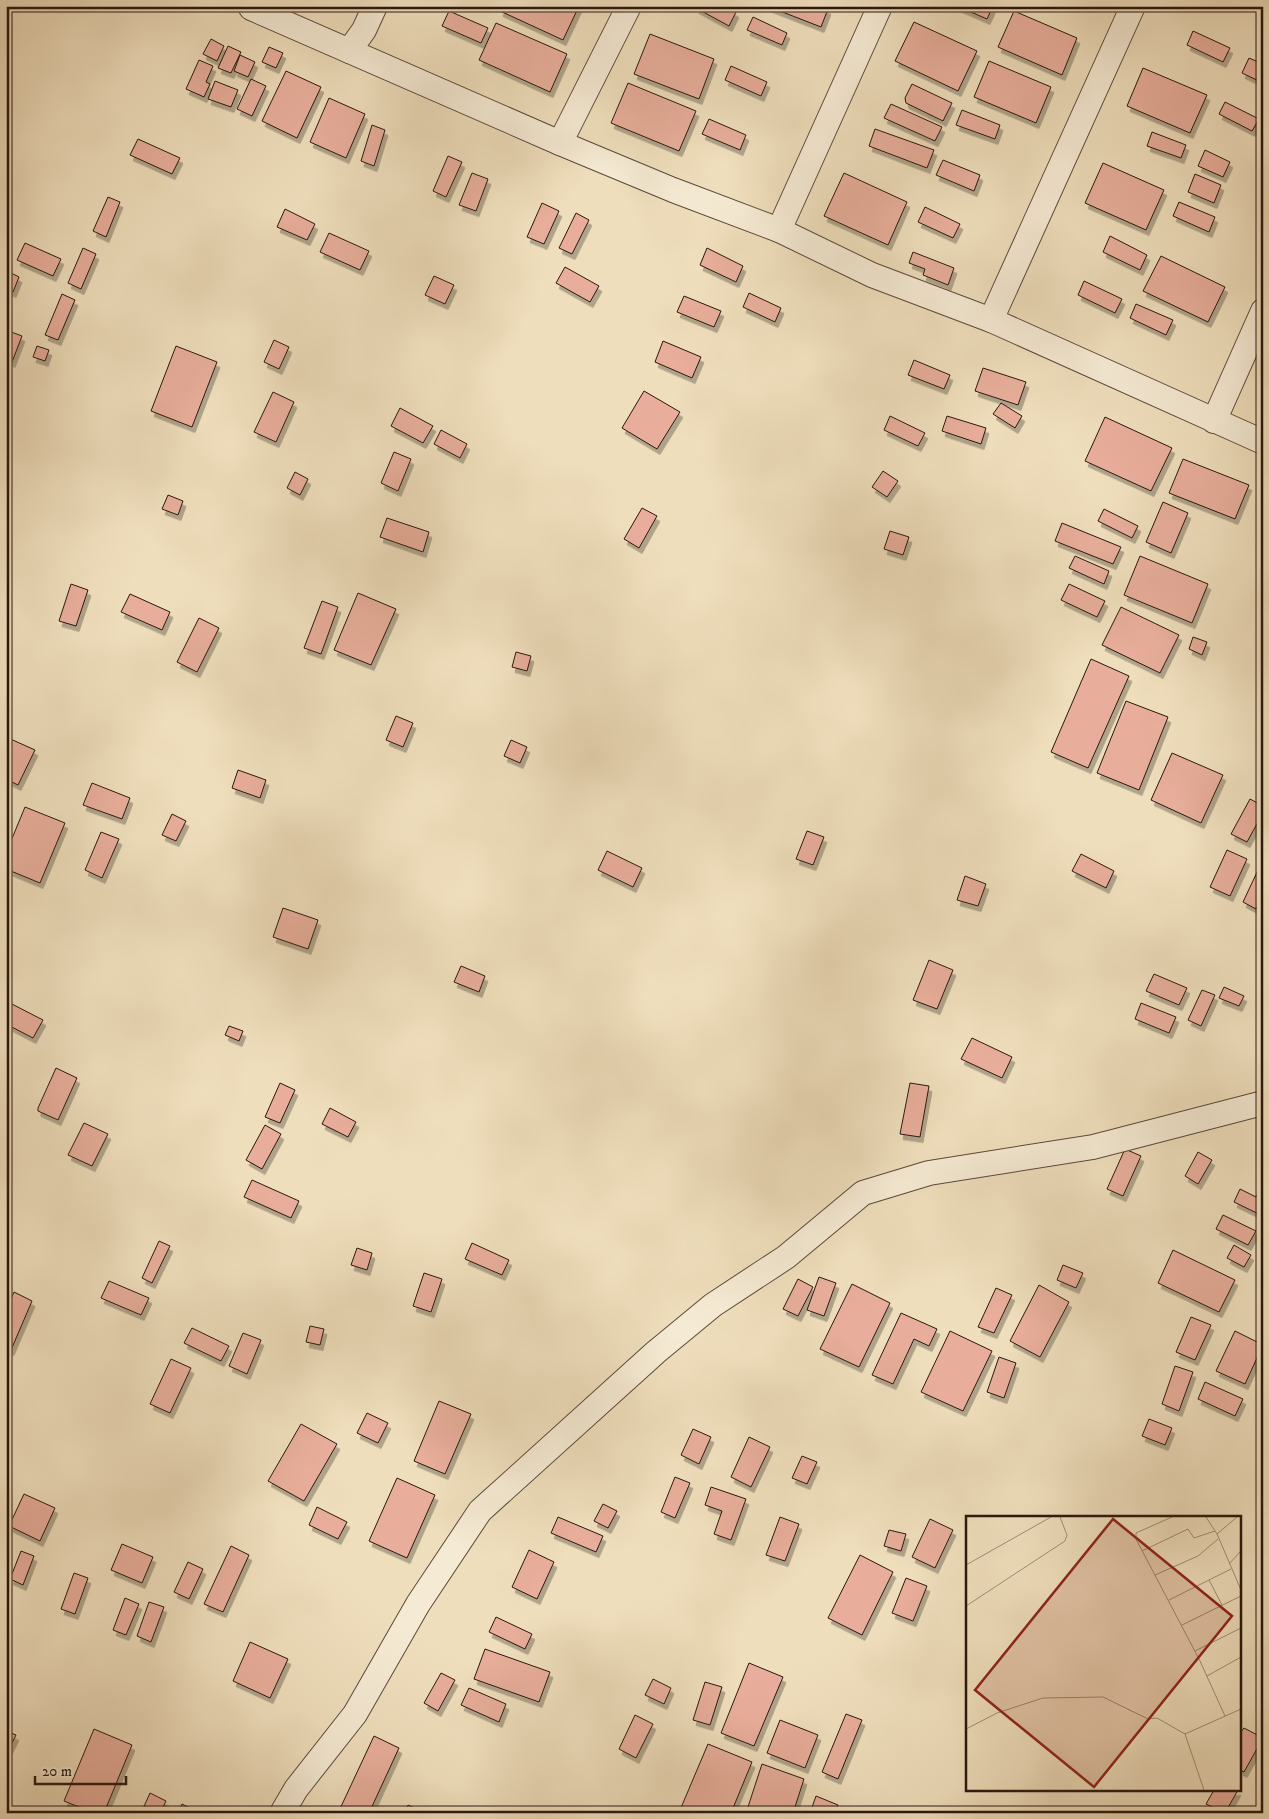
<svg xmlns="http://www.w3.org/2000/svg" width="1269" height="1819" viewBox="0 0 1269 1819" font-family="'IM FELL DW Pica',serif">
	<style>
		.building { fill: #e8ae9b; stroke: #2a170e; filter: url(#shadow) }
		.lines { fill: none; stroke-linecap: round; stroke-linejoin: round }
		.street-casing { stroke: #5b493a; stroke-width: 26 }
		.street { stroke: #f5ead3; stroke-width: 24 }
		.inset-road { fill: none; stroke: #a08e76; stroke-width: 1 }
		.view { fill: #8f2418; fill-opacity: 0.15; stroke: #8f2418; stroke-width: 2.5 }
		.inset-edge { fill: none; stroke: #2a170e; stroke-width: 2.5 }
	</style>
	<defs>
		<filter id="shadow"><feDropShadow dx="3" dy="5.5" stdDeviation="0" flood-color="#0004"/></filter>
	</defs>
	<rect width="100%" height="100%" fill="#efdebc"/>
	<filter id="stains"><feTurbulence type="fractalNoise" baseFrequency=".004" numOctaves="4"/><feColorMatrix values="0 0 0 0 .2 0 0 0 0 .09 0 0 0 0 .02 0 0 0 .5 -.17"/></filter>
	<radialGradient id="worn" r=".72"><stop offset=".6" stop-color="#630" stop-opacity="0"/><stop offset="1" stop-color="#630" stop-opacity=".3"/></radialGradient>
	<!-- building -->
	<g class="building">
		<path d="M502 6H579L563 40 500 11Z"/>
		<path d="M696 6H725L736 12 729 26 696 8Z"/>
		<path d="M767 6H821L828 9 821 27Z"/>
		<path d="M957 6H993L987 19Z"/>
		<path d="M449 11 488 28 481 43 442 26Z"/>
		<path d="M1014 11 1077 38 1062 75 998 47Z"/>
		<path d="M753 17 787 33 782 45 747 30Z"/>
		<path d="M914 22 977 51 958 91 895 61Z"/>
		<path d="M496 23 567 54 550 92 479 60Z"/>
		<path d="M1193 31 1230 48 1223 62 1187 45Z"/>
		<path d="M650 34 714 59 699 99 634 74Z"/>
		<path d="M211 39 224 46 217 61 203 54Z"/>
		<path d="M228 46 241 52 231 73 218 68Z"/>
		<path d="M269 47 283 53 276 68 262 62Z"/>
		<path d="M240 55 255 62 248 77 234 71Z"/>
		<path d="M1249 58 1263 64V83L1242 73Z"/>
		<path d="M199 60 213 66 206 82 210 84 204 97 186 89Z"/>
		<path d="M989 61 1051 87 1036 123 974 97Z"/>
		<path d="M731 66 767 82 761 96 725 80Z"/>
		<path d="M1143 68 1207 95 1190 133 1127 106Z"/>
		<path d="M286 71 321 87 297 138 262 121Z"/>
		<path d="M251 79 266 86 252 116 237 109Z"/>
		<path d="M215 81 238 90 231 107 208 99Z"/>
		<path d="M628 83 696 111 679 151 611 123Z"/>
		<path d="M912 84 952 103 943 121 906 103 905 98Z"/>
		<path d="M329 98 365 114 346 158 310 142Z"/>
		<path d="M1225 102 1259 119 1252 131 1219 114Z"/>
		<path d="M891 104 942 127 935 141 884 118Z"/>
		<path d="M962 110 1000 125 995 139 956 125Z"/>
		<path d="M709 119 746 135 740 150 702 134Z"/>
		<path d="M372 125 385 130 374 166 361 161Z"/>
		<path d="M875 129 934 150 927 168 869 146Z"/>
		<path d="M1152 132 1186 145 1181 158 1147 146Z"/>
		<path d="M138 139 180 158 172 174 130 155Z"/>
		<path d="M1205 150 1230 162 1223 177 1198 166Z"/>
		<path d="M448 156 462 162 446 197 433 191Z"/>
		<path d="M943 160 980 175 974 191 936 175Z"/>
		<path d="M1103 163 1164 190 1146 230 1085 203Z"/>
		<path d="M472 173 488 179 476 211 459 205Z"/>
		<path d="M844 173 907 202 888 245 824 216Z"/>
		<path d="M1195 174 1221 185 1214 203 1188 192Z"/>
		<path d="M108 197 120 202 106 237 93 231Z"/>
		<path d="M1179 202 1215 217 1209 232 1173 216Z"/>
		<path d="M542 203 559 211 544 244 527 237Z"/>
		<path d="M925 207 960 224 953 238 918 222Z"/>
		<path d="M285 209 315 224 307 240 277 227Z"/>
		<path d="M576 213 589 220 572 254 559 248Z"/>
		<path d="M329 233 369 251 360 270 320 252Z"/>
		<path d="M1110 236 1147 255 1140 270 1103 252Z"/>
		<path d="M25 243 61 259 53 276 17 260Z"/>
		<path d="M83 248 96 254 81 289 68 283Z"/>
		<path d="M707 248 743 266 736 282 700 265Z"/>
		<path d="M913 252 954 268 948 285 923 275 925 269 909 263Z"/>
		<path d="M1161 256 1225 287 1208 322 1143 291Z"/>
		<path d="M565 267 599 286 590 302 556 283Z"/>
		<path d="M9 272 19 277 13 292 6 289V277Z"/>
		<path d="M434 276 454 285 445 304 425 295Z"/>
		<path d="M1084 281 1122 299 1115 313 1078 295Z"/>
		<path d="M749 293 781 308 775 322 743 307Z"/>
		<path d="M62 294 75 300 58 340 45 335Z"/>
		<path d="M684 296 721 311 714 327 677 312Z"/>
		<path d="M1136 304 1173 320 1166 335 1130 318Z"/>
		<path d="M6 330 22 336 12 362 6 359Z"/>
		<path d="M274 340 289 347 279 369 264 362Z"/>
		<path d="M663 341 701 357 692 378 655 362Z"/>
		<path d="M37 346 49 350 45 361 33 357Z"/>
		<path d="M176 346 217 362 192 427 151 411Z"/>
		<path d="M914 360 950 375 944 389 908 375Z"/>
		<path d="M983 368 1026 382 1018 405 975 391Z"/>
		<path d="M1263 378V392L1258 390Z"/>
		<path d="M644 391 680 412 657 449 622 428Z"/>
		<path d="M273 392 294 402 276 442 254 432Z"/>
		<path d="M1001 403 1022 416 1015 428 993 414Z"/>
		<path d="M400 408 433 426 423 443 391 426Z"/>
		<path d="M890 416 925 433 918 446 884 430Z"/>
		<path d="M947 416 986 428 981 444 942 431Z"/>
		<path d="M1105 417 1172 448 1151 491 1085 461Z"/>
		<path d="M441 430 467 444 460 458 434 444Z"/>
		<path d="M394 452 411 459 398 491 381 483Z"/>
		<path d="M1183 459 1249 485 1235 519 1169 493Z"/>
		<path d="M883 471 898 481 887 497 872 487Z"/>
		<path d="M295 472 308 479 300 495 287 488Z"/>
		<path d="M168 495 183 501 178 515 162 509Z"/>
		<path d="M1163 502 1188 513 1171 553 1146 542Z"/>
		<path d="M642 508 657 516 639 548 624 539Z"/>
		<path d="M1104 509 1138 526 1132 538 1098 521Z"/>
		<path d="M387 518 429 532 423 552 380 537Z"/>
		<path d="M1062 523 1121 547 1113 564 1055 541Z"/>
		<path d="M890 531 909 537 903 555 884 549Z"/>
		<path d="M1075 556 1109 571 1104 584 1069 568Z"/>
		<path d="M1140 556 1208 584 1192 623 1124 595Z"/>
		<path d="M71 584 88 590 76 626 59 621Z"/>
		<path d="M1069 584 1105 601 1097 617 1061 600Z"/>
		<path d="M358 593 396 609 371 665 334 650Z"/>
		<path d="M130 594 170 612 162 630 121 612Z"/>
		<path d="M322 601 338 607 321 654 304 648Z"/>
		<path d="M1121 607 1179 635 1160 673 1102 645Z"/>
		<path d="M199 618 219 628 197 672 177 662Z"/>
		<path d="M1193 637 1207 642 1202 655 1189 649Z"/>
		<path d="M516 652 531 656 527 671 512 667Z"/>
		<path d="M1091 659 1129 676 1088 768 1051 752Z"/>
		<path d="M1126 701 1168 717 1139 790 1097 773Z"/>
		<path d="M396 716 413 723 403 747 386 740Z"/>
		<path d="M6 737 35 750 18 785 6 779Z"/>
		<path d="M511 740 527 747 520 763 504 756Z"/>
		<path d="M1172 753 1223 775 1201 823 1151 800Z"/>
		<path d="M238 770 266 780 260 798 232 788Z"/>
		<path d="M92 783 130 798 122 819 83 805Z"/>
		<path d="M1250 799 1263 806V813L1247 842 1231 834Z"/>
		<path d="M25 807 65 823 40 883 6 869V853Z"/>
		<path d="M172 814 186 821 176 841 162 835Z"/>
		<path d="M807 831 824 837 813 865 796 859Z"/>
		<path d="M101 832 119 839 102 878 85 870Z"/>
		<path d="M1227 850 1247 859 1230 896 1210 887Z"/>
		<path d="M607 851 642 868 633 887 598 870Z"/>
		<path d="M1081 854 1114 871 1106 888 1072 871Z"/>
		<path d="M1259 868 1263 870V895L1256 909 1243 902Z"/>
		<path d="M965 876 986 884 978 906 957 900Z"/>
		<path d="M283 908 318 920 308 949 273 937Z"/>
		<path d="M929 960 953 970 937 1009 913 1000Z"/>
		<path d="M461 966 485 976 479 992 454 982Z"/>
		<path d="M1154 974 1187 988 1179 1005 1146 991Z"/>
		<path d="M1224 987 1244 996 1239 1006 1219 998Z"/>
		<path d="M1202 990 1215 995 1201 1026 1188 1020Z"/>
		<path d="M8 1002 43 1020 33 1038 6 1024V1007Z"/>
		<path d="M1141 1003 1176 1017 1169 1033 1135 1019Z"/>
		<path d="M229 1026 243 1031 239 1041 225 1035Z"/>
		<path d="M972 1038 1012 1057 1002 1078 961 1059Z"/>
		<path d="M56 1068 77 1078 58 1120 38 1111V1108Z"/>
		<path d="M280 1083 295 1090 280 1123 265 1117Z"/>
		<path d="M910 1083 929 1086 920 1137 900 1134Z"/>
		<path d="M330 1108 356 1122 348 1137 322 1124Z"/>
		<path d="M84 1123 108 1134 92 1166 68 1155Z"/>
		<path d="M265 1125 281 1134 262 1169 246 1160Z"/>
		<path d="M1125 1149 1141 1156 1123 1196 1107 1189Z"/>
		<path d="M1198 1152 1212 1160 1198 1184 1185 1176Z"/>
		<path d="M252 1180 299 1201 291 1218 244 1197Z"/>
		<path d="M1263 1183V1216L1234 1202 1240 1189 1256 1197Z"/>
		<path d="M1223 1215 1256 1231 1248 1245 1216 1229Z"/>
		<path d="M159 1241 170 1246 152 1283 142 1278Z"/>
		<path d="M472 1243 509 1260 502 1275 465 1259Z"/>
		<path d="M1234 1245 1251 1255 1244 1267 1227 1258Z"/>
		<path d="M357 1248 372 1253 367 1270 351 1265Z"/>
		<path d="M1173 1250 1235 1280 1219 1312 1158 1283Z"/>
		<path d="M1063 1265 1083 1273 1076 1288 1057 1280Z"/>
		<path d="M424 1273 442 1279 431 1312 413 1306Z"/>
		<path d="M819 1277 836 1283 824 1316 807 1310Z"/>
		<path d="M798 1279 813 1287 798 1316 783 1309Z"/>
		<path d="M109 1281 149 1298 141 1315 101 1298Z"/>
		<path d="M852 1284 890 1303 859 1367 820 1349Z"/>
		<path d="M1039 1285 1069 1302 1040 1357 1010 1341Z"/>
		<path d="M996 1288 1012 1295 994 1333 978 1327Z"/>
		<path d="M14 1292 32 1301 11 1350 6 1348V1311Z"/>
		<path d="M901 1313 937 1329 929 1346 914 1339 893 1384 872 1375Z"/>
		<path d="M1191 1317 1211 1325 1195 1360 1176 1352Z"/>
		<path d="M310 1326 324 1329 320 1345 306 1342Z"/>
		<path d="M192 1328 229 1346 221 1361 184 1343Z"/>
		<path d="M950 1331 992 1351 963 1411 921 1392Z"/>
		<path d="M1235 1331 1263 1345 1245 1384 1216 1371Z"/>
		<path d="M243 1333 261 1340 247 1374 229 1366Z"/>
		<path d="M999 1357 1016 1363 1004 1398 987 1392Z"/>
		<path d="M171 1359 191 1368 170 1413 150 1404Z"/>
		<path d="M1175 1366 1193 1372 1179 1411 1162 1404Z"/>
		<path d="M1205 1382 1243 1399 1235 1416 1198 1399Z"/>
		<path d="M439 1401 471 1414 445 1474 414 1461Z"/>
		<path d="M367 1413 388 1423 378 1443 357 1433Z"/>
		<path d="M1149 1419 1172 1428 1165 1445 1142 1436Z"/>
		<path d="M301 1424 337 1444 304 1501 268 1481Z"/>
		<path d="M693 1429 711 1437 699 1464 681 1455Z"/>
		<path d="M749 1437 770 1447 751 1487 731 1477Z"/>
		<path d="M802 1456 817 1462 807 1484 792 1478Z"/>
		<path d="M675 1477 690 1483 675 1518 661 1512Z"/>
		<path d="M397 1478 435 1495 407 1558 369 1541Z"/>
		<path d="M711 1487 746 1499 731 1540 714 1534 722 1511 705 1505Z"/>
		<path d="M24 1494 55 1508 40 1541 9 1526Z"/>
		<path d="M603 1504 617 1511 608 1528 594 1521Z"/>
		<path d="M317 1507 347 1522 338 1539 309 1525Z"/>
		<path d="M558 1517 603 1536 596 1552 551 1533Z"/>
		<path d="M780 1517 799 1524 785 1561 766 1555Z"/>
		<path d="M930 1519 953 1530 935 1568 912 1557Z"/>
		<path d="M889 1530 906 1534 901 1551 884 1546Z"/>
		<path d="M122 1544 153 1557 142 1583 111 1570Z"/>
		<path d="M231 1546 249 1555 223 1612 204 1604Z"/>
		<path d="M529 1550 554 1562 537 1599 512 1587Z"/>
		<path d="M21 1551 34 1556 23 1585 10 1579Z"/>
		<path d="M860 1555 893 1572 862 1635 828 1618Z"/>
		<path d="M188 1562 203 1569 189 1599 174 1592Z"/>
		<path d="M74 1573 88 1578 75 1614 61 1609Z"/>
		<path d="M906 1578 927 1586 913 1621 892 1613Z"/>
		<path d="M125 1598 139 1604 126 1635 113 1630Z"/>
		<path d="M149 1602 164 1607 151 1642 137 1636Z"/>
		<path d="M496 1617 532 1634 525 1649 489 1632Z"/>
		<path d="M250 1642 288 1659 270 1698 233 1681Z"/>
		<path d="M485 1649 550 1672 539 1702 474 1679Z"/>
		<path d="M749 1663 783 1677 754 1746 721 1733Z"/>
		<path d="M441 1673 455 1680 438 1711 424 1703Z"/>
		<path d="M653 1679 671 1688 664 1704 645 1695Z"/>
		<path d="M705 1682 722 1687 710 1725 693 1720Z"/>
		<path d="M469 1688 506 1704 499 1722 461 1705Z"/>
		<path d="M846 1714 862 1720 838 1779 822 1772Z"/>
		<path d="M635 1715 653 1724 636 1758 619 1749Z"/>
		<path d="M780 1720 818 1735 805 1768 767 1753Z"/>
		<path d="M1244 1728 1263 1738 1244 1772 1240 1770V1733Z"/>
		<path d="M94 1729 132 1745 104 1813H94L64 1801Z"/>
		<path d="M6 1731 16 1735 6 1755Z"/>
		<path d="M374 1736 399 1748 369 1813H338Z"/>
		<path d="M708 1744 752 1762 731 1813H688L680 1810Z"/>
		<path d="M762 1764 804 1779 793 1813H746Z"/>
		<path d="M1214 1790H1238L1225 1813 1206 1804Z"/>
		<path d="M150 1793 166 1801 160 1813H141Z"/>
		<path d="M816 1796 838 1805 835 1813H810Z"/>
		<path d="M182 1804 196 1811 195 1813H178Z"/>
		<path d="M408 1805 425 1813H405Z"/>
	</g>
	<g class="lines">
		<defs>
			<g id="street">
				<path d="M250 6 251 8 560 143 673 190 779 230 872 275 991 320 1263 442"/>
				<path d="M349 51 364 30 375 6"/>
				<path d="M560 143 629 6"/>
				<path d="M779 230 880 6"/>
				<path d="M991 320 1133 6"/>
				<path d="M1214 421 1263 311"/>
				<path d="M282 1813 296 1789 355 1714 418 1604 480 1511 656 1352 713 1305 786 1257 863 1193 929 1173 1093 1147 1263 1103"/>
			</g>
		</defs>
		<!-- street casing -->
		<use href="#street" class="street-casing"/>
		<!-- street -->
		<use href="#street" class="street"/>
	</g>
	<!-- overview -->
	<g transform="translate(966 1516)">
		<rect width="275" height="275" fill="#efdebc"/>
		<path class="inset-road" d="M206 1 170 17V23L234 145 259 200M240 1 251 18 275 74M251 18 271 1M176 35 222 13 228 22 249 15M263 48 275 35M0 49 85 1M189 59 232 40 252 23M243 64 265 53M203 84 243 64 256 89M0 90 99 25 101 19 94 1M216 109 275 80M229 135 275 112M241 160 275 141M0 213 31 197 77 182 137 181 182 203 191 202 219 218 238 274M219 218 275 193"/>
		<path class="view" d="M147 3 266 100 128 271 9 174Z"/>
		<rect width="275" height="275" class="inset-edge"/>
	</g>
	<!-- margin -->
	<rect width="1269" height="1819" fill="none" stroke="#efdebc" stroke-width="25"/>
	<rect x="8" y="8" width="1254" height="1804" fill="none" stroke="#2a170e" stroke-width="2.5"/>
	<rect x="12" y="12" width="1244" height="1794" fill="none" stroke="#2a170e"/>
	<!-- scale -->
	<path d="M35 1776v8h91v-8" fill="none" stroke="#2a170e" stroke-width="2.5"/>
	<text x="42" y="1776" font-size="15" fill="#2a170e" stroke="#f5ead3" stroke-width="4" paint-order="stroke">20 m</text>
	<rect width="100%" height="100%" filter="url(#stains)"/>
	<rect width="100%" height="100%" fill="url(#worn)"/>
</svg>
